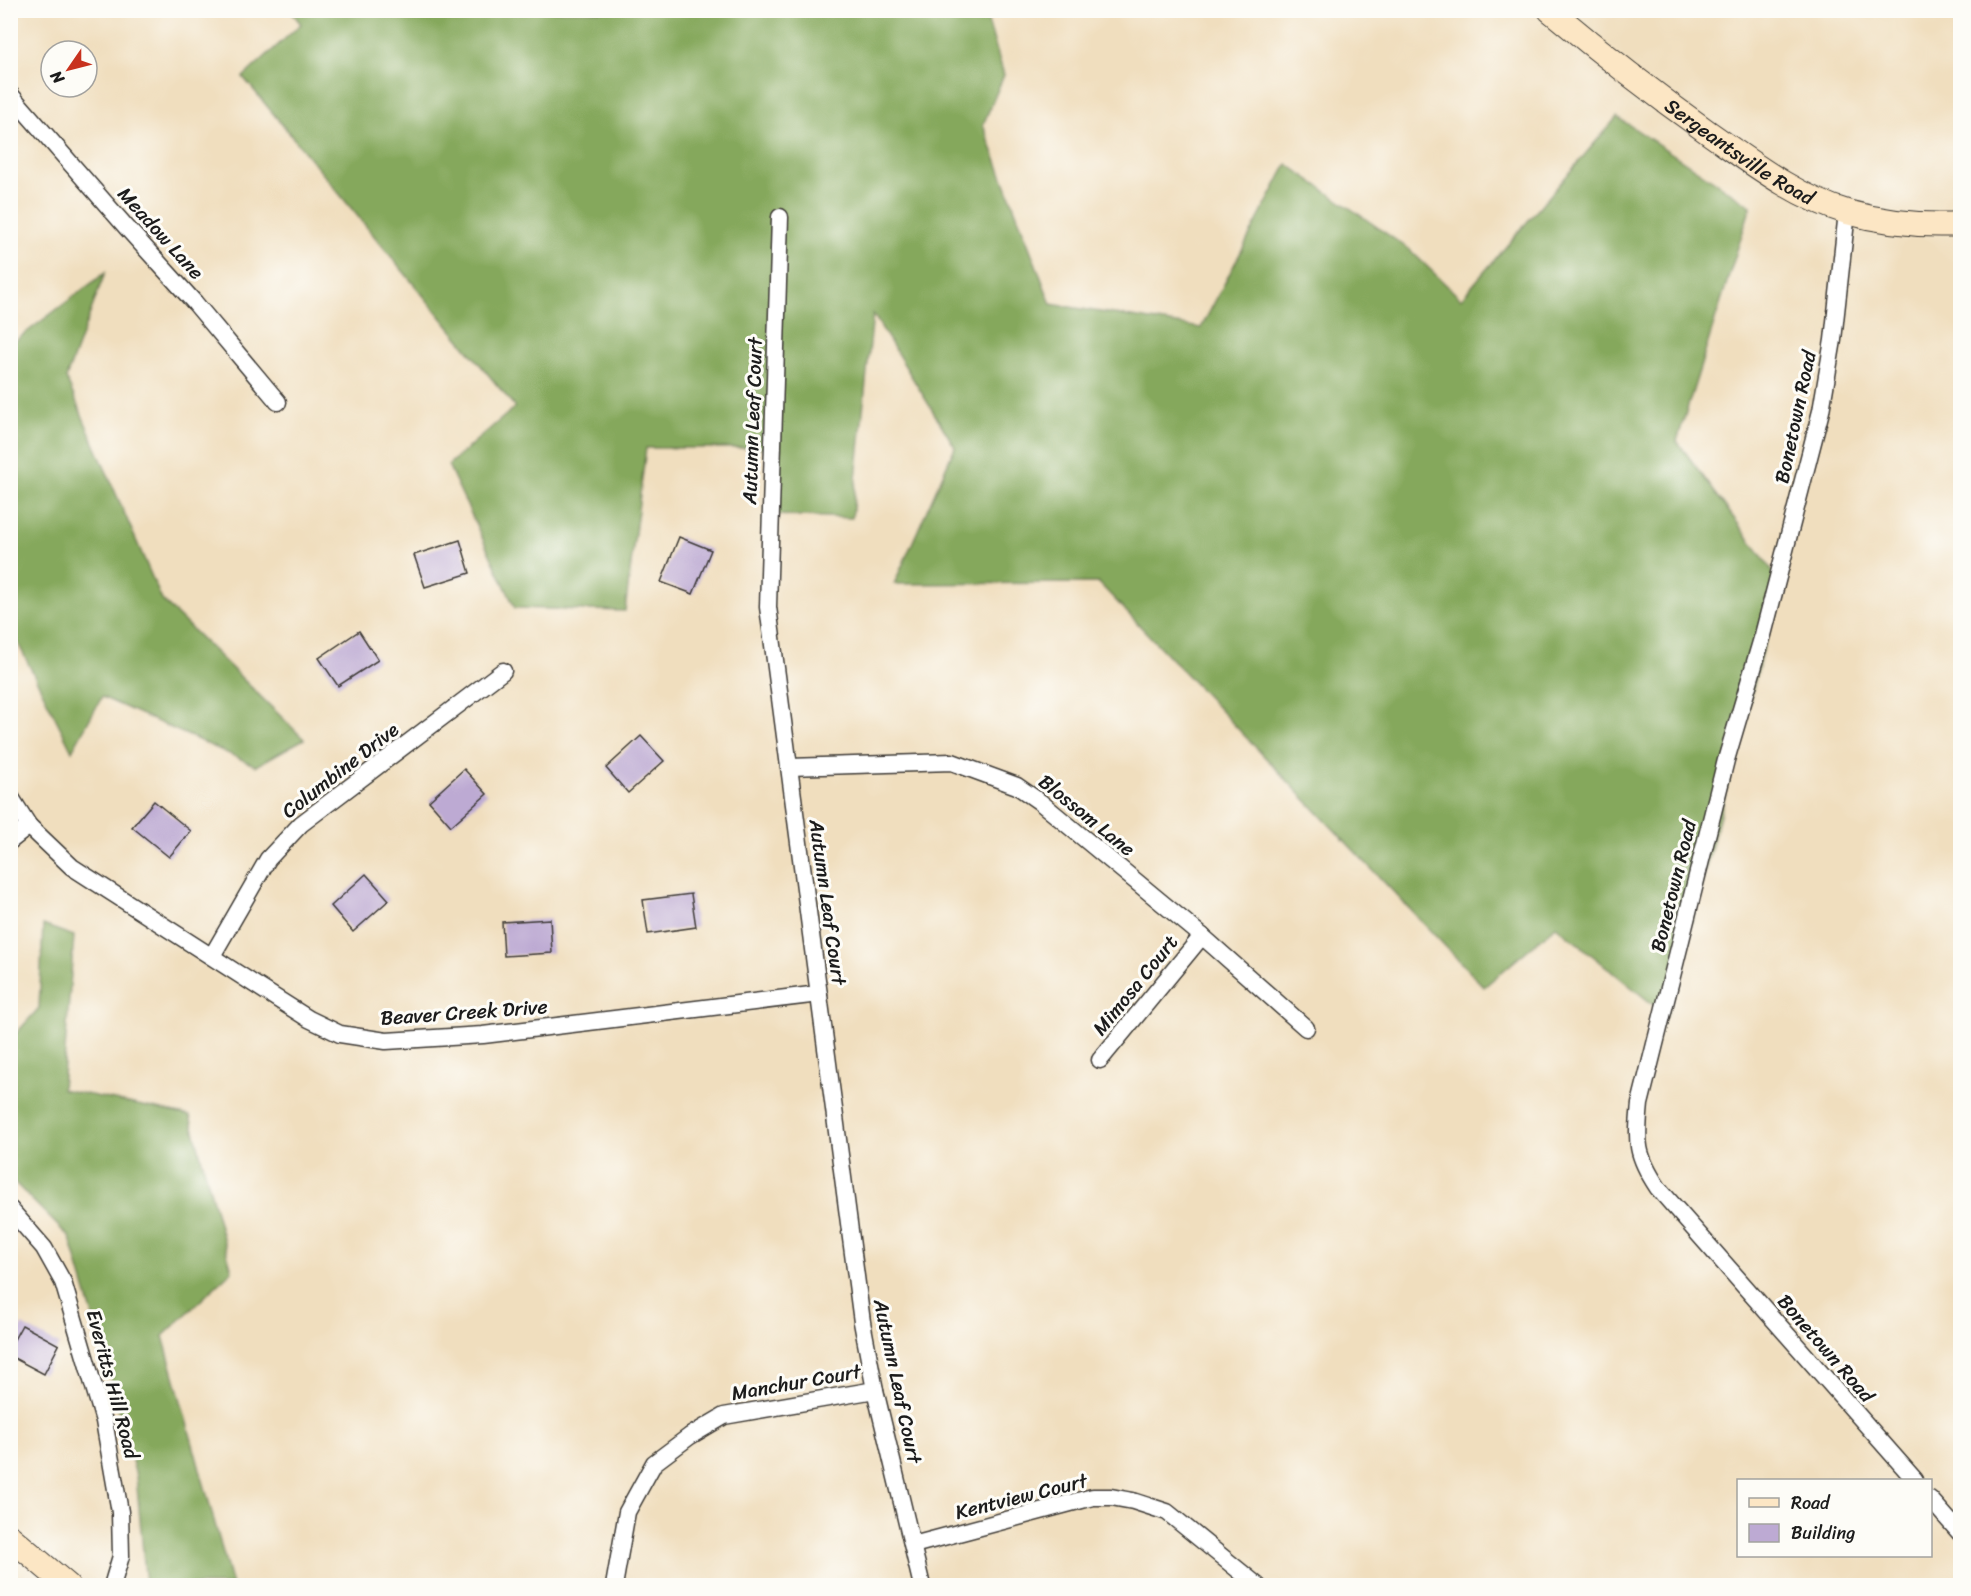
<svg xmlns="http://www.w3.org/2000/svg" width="1971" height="1596" viewBox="0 0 1971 1596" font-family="Sriracha,sans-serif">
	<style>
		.forest { fill: #85a85c; stroke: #50623c; stroke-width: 1.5 }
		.building { fill: #bdaad3 }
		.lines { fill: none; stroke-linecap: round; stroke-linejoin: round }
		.minor-casing { stroke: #3c3934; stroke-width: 19 }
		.secondary-casing { stroke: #3c3934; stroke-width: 26 }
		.minor { stroke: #fff; stroke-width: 16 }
		.secondary { stroke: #fce6c4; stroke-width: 24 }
		.labels { text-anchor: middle; stroke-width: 6; stroke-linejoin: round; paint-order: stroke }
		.street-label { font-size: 20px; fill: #1c1c1c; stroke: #fdfcf7 }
	</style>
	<rect width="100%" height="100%" fill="#fdfcf7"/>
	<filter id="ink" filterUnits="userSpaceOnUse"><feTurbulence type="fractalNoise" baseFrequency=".0167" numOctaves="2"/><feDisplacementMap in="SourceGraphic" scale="12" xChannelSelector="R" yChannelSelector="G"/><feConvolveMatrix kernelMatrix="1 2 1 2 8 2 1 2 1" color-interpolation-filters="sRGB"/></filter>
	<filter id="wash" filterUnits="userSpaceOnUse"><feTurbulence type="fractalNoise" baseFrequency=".008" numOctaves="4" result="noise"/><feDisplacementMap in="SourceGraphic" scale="24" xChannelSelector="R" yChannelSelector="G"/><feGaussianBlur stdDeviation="1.35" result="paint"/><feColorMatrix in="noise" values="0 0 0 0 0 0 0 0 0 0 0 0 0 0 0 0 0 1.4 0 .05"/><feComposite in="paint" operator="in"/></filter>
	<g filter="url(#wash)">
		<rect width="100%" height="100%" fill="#f0debe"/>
		<!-- forest -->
		<g class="forest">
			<path d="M291 11H985L1004 75 983 125 1051 304 1201 328 1287 164 1410 250 1461 299 1617 117 1751 206 1677 441 1781 582 1667 1016 1556 926 1484 987 1099 583 894 584 955 447 873 314 852 518 774 515 775 448H646L625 611 515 608 448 465 515 407 243 77 301 24Z"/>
			<path d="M105 273 66 378 162 600 304 739 256 766 102 697 72 751 11 629V344Z"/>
			<path d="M43 925 74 936 62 1089 190 1116 232 1271 163 1336 232 1585H146L136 1476 101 1344 70 1238 11 1179V1039L39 1008Z"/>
		</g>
		<g id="blocks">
			<!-- building -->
			<g class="building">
				<path d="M679 537 711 550 693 594 661 582Z"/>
				<path d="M460 540 470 573 425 587 414 555Z"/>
				<path d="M359 631 378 660 338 686 319 658Z"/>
				<path d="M641 736 664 761 628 793 606 768Z"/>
				<path d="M464 769 487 794 451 826 429 801Z"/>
				<path d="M154 801 191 831 169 857 132 827Z"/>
				<path d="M366 874 389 900 353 932 331 906Z"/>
				<path d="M691 894 696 927 648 934 643 900Z"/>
				<path d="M550 919 552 953 504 956 502 922Z"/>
				<path d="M22 1325 59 1345 44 1374 10 1356V1347Z"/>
			</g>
		</g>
	</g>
	<g filter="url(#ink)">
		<use href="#blocks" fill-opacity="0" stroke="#3c3934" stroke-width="1.5"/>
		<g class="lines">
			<defs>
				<g id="minor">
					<path d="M10 94 127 228 195 303 278 402"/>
					<path d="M1847 212 1833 340 1821 411 1763 635 1726 760 1640 1104C1636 1143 1636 1155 1658 1188L1915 1480"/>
					<path d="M780 217 768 607 862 1322 875 1390 922 1586"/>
					<path d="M789 767 952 762 1017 786 1040 802 1202 936 1306 1028"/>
					<path d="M10 796 29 826 72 867 279 1000 309 1019 340 1034 386 1041 483 1035 819 994"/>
					<path d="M10 841 29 826"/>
					<path d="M212 956 268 859 301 824 503 671"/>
					<path d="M1100 1060 1202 936"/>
					<path d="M10 1209 44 1248 63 1282 104 1421 120 1512 121 1556 112 1586"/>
					<path d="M1930 1499 1960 1533"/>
					<path d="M913 1545 1093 1497H1111L1133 1501 1167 1512 1258 1586"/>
					<path d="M614 1586 627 1512 654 1463 690 1436 724 1416 875 1390"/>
				</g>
				<g id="secondary">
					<path id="s1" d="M1550 10C1601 53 1654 94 1709 133 1752 163 1796 197 1847 212 1883 222 1924 226 1960 224"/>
					<path d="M10 1537 68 1586"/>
				</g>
			</defs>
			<!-- minor casing -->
			<use href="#minor" class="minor-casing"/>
			<!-- secondary casing -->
			<use href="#secondary" class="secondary-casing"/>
			<!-- minor -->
			<use href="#minor" class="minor"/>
			<!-- secondary -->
			<use href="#secondary" class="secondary"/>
		</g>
	</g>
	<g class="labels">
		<!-- street labels -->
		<g class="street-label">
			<text dy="7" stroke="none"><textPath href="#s1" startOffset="237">Sergeantsville Road</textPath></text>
			<text transform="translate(161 233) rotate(48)" y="7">Meadow Lane</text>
			<text transform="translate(1795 417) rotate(-78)" y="7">Bonetown Road</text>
			<text transform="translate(752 421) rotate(-88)" y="7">Autumn Leaf Court</text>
			<text transform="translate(340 770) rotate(-38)" y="7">Columbine Drive</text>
			<text transform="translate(1087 815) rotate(39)" y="7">Blossom Lane</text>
			<text transform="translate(1673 886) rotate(-76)" y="7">Bonetown Road</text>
			<text transform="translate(828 902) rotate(82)" y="7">Autumn Leaf Court</text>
			<text transform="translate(1135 985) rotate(-51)" y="7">Mimosa Court</text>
			<text transform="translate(464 1012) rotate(-4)" y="7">Beaver Creek Drive</text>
			<text transform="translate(1826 1348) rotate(49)" y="7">Bonetown Road</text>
			<text transform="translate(898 1381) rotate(78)" y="7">Autumn Leaf Court</text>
			<text transform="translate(796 1382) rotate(-10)" y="7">Manchur Court</text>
			<text transform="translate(113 1384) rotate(75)" y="7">Everitts Hill Road</text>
			<text transform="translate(1021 1496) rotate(-14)" y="7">Kentview Court</text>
		</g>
	</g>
	<!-- margin -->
	<rect width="1971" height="1596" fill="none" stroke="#fdfcf7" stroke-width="36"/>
	<!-- legend -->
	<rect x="1737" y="1479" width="195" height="78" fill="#fdfcf7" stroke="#a3a29f" stroke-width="1.5"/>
	<rect x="1749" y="1498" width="30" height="9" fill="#fce6c4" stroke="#a3a29f" stroke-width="1.5"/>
	<text x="1791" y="1509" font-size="18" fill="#1c1c1c">Road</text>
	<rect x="1749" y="1524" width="30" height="18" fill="#bdaad3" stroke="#a3a29f" stroke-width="1.5"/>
	<text x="1791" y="1539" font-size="18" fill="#1c1c1c">Building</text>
	<!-- north arrow -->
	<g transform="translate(69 69) rotate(235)"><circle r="28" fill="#fdfcf7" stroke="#a3a29f" stroke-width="1.5"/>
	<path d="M0-4.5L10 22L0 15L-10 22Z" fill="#c8321e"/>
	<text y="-9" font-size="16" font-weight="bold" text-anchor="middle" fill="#1c1c1c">N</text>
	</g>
</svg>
